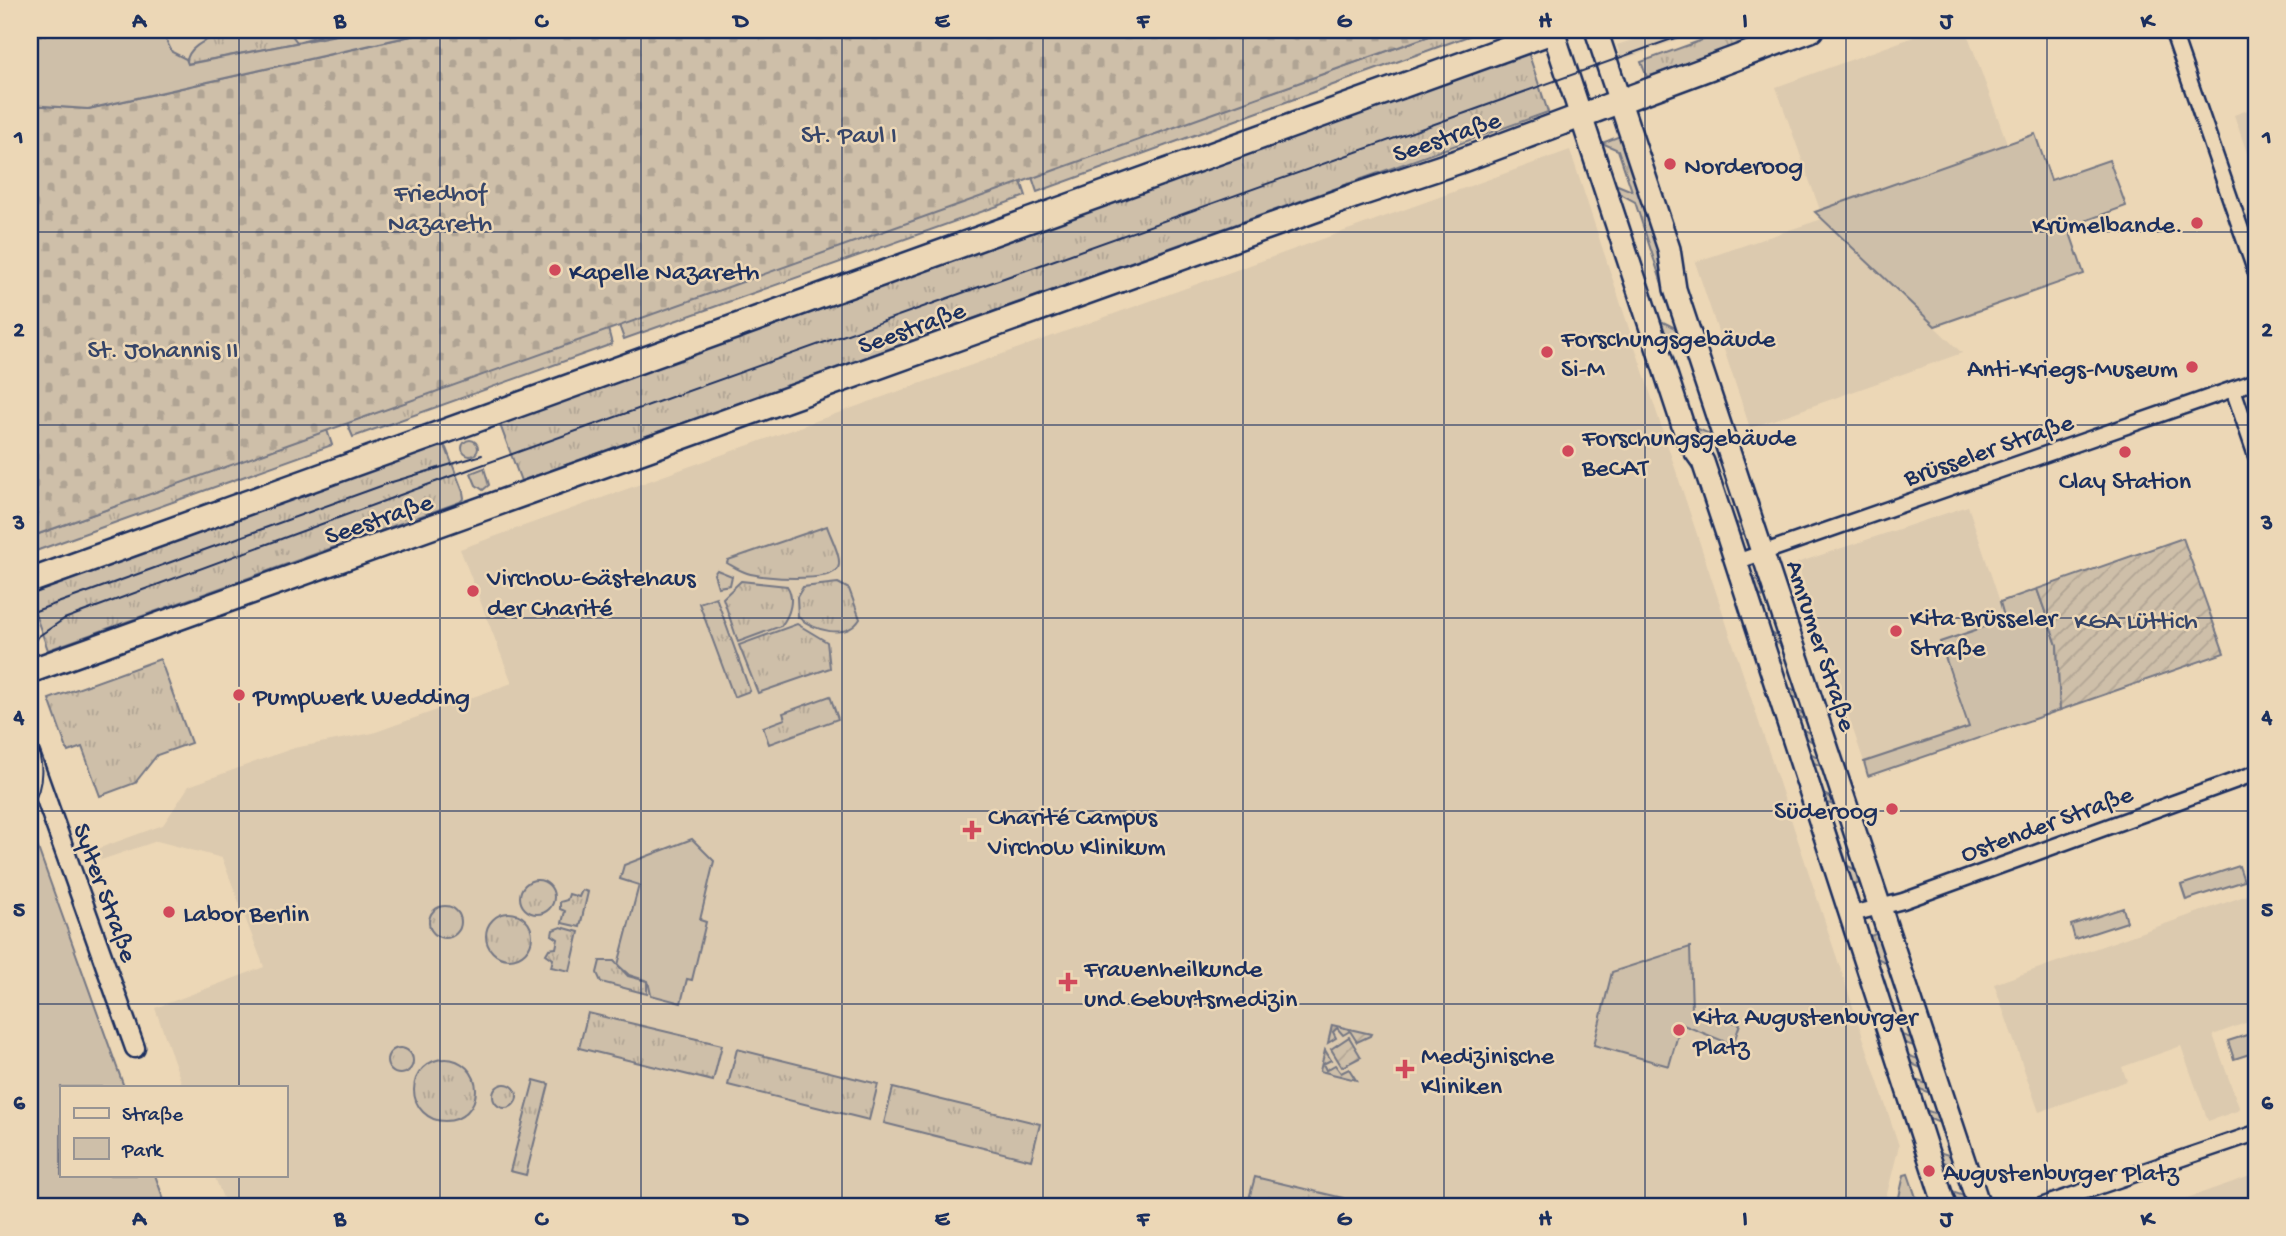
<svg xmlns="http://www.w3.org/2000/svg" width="2286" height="1236" viewBox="0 0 2286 1236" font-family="'Gochi Hand',sans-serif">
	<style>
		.built { fill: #dccaaf }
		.grass { fill: url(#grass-tufts); stroke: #747784; stroke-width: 2 }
		.cemetery { fill: url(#cemetery-stones); stroke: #747784; stroke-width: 2 }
		.park { fill: #cebfa9; stroke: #747784; stroke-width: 2 }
		.garden { fill: url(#garden-furrows); stroke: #747784; stroke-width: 2 }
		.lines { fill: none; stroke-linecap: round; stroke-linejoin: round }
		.minor-casing { stroke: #1b2f5e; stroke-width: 19 }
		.tertiary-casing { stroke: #1b2f5e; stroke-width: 23 }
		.secondary-casing { stroke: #1b2f5e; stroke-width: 26 }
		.primary-casing { stroke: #1b2f5e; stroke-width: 28 }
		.minor { stroke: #ecd7b6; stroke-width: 14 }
		.tertiary { stroke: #ecd7b6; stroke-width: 18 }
		.secondary { stroke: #ecd7b6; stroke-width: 21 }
		.primary { stroke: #ecd7b6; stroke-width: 23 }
		.tram { stroke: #1b2f5e; stroke-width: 2 }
		.grid { fill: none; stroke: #1b2f5e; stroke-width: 2; stroke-opacity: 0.55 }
		.poi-dot { fill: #d1495b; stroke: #ecd7b6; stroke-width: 2.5 }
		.labels { text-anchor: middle; stroke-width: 5; stroke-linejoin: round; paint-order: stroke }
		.park-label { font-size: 26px; fill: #364569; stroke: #ecd7b6 }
		.street-label { font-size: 26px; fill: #1b2f5e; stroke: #ecd7b6 }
		.poi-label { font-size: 26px; fill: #1b2f5e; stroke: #ecd7b6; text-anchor: start }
		.neatline { fill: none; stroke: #1b2f5e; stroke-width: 2.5 }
		.grid-label { font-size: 23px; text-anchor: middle; font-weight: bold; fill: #1b2f5e }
	</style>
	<defs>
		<pattern id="grass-tufts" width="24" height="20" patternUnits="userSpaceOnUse" patternTransform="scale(1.75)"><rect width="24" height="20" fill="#cebfa9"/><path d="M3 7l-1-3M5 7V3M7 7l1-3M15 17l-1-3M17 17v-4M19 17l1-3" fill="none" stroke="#b0a494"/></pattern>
		<pattern id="cemetery-stones" width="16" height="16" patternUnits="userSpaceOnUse" patternTransform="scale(1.75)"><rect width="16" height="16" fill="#cebfa9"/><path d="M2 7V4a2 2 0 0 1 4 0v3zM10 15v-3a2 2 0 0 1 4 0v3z" fill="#b0a494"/></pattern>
		<pattern id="garden-furrows" width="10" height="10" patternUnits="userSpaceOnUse" patternTransform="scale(1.75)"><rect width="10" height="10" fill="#cebfa9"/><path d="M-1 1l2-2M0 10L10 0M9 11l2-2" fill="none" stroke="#b0a494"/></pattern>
	</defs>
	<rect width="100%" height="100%" fill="#ecd7b6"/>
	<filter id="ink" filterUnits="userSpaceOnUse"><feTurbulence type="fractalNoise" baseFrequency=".0143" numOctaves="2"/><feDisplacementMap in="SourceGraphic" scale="14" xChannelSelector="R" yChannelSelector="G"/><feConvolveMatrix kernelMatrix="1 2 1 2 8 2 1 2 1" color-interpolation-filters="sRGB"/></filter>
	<g filter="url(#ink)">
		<!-- built -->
		<g class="built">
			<path d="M161 30H362L187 64 186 59 172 52Z"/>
			<path d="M1662 30H1704L1622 60 1617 45Z"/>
			<path d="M1933 30H1966L2007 143 1820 210 1776 87Z"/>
			<path d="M2256 107V179L2234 115Z"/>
			<path d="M1570 150 1899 1146 1884 1206H226L214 1175H285V1087H183L155 1008 264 967 222 858 157 841 101 860 97 849 163 825 189 786 294 748 373 733 512 683 460 549Z"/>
			<path d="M1822 219 1962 353 1750 428 1695 262Z"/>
			<path d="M1968 506 2006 620 1969 727 1864 762 1797 563Z"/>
			<path d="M2256 892V1019L2213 1035 2240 1110 2208 1121 2181 1046 2122 1067 2127 1081 2039 1112 1994 984Z"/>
			<path d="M2256 1174V1206H2164Z"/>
		</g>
		<!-- grass -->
		<g class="grass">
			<path d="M229 30H288L297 42 341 30H362L187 64C185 45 215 37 229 30Z"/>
			<path d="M1446 30H1485L1037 192 1032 177Z"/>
			<path d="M1730 30H1779L1647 77 1641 62Z"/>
			<path d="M1528 52 1548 112 521 481 499 422Z"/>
			<path d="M1620 136 1751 531 1733 537 1726 519 1742 525 1716 446 1699 438 1696 428 1712 435 1681 340 1664 332 1661 321 1677 329 1635 202 1619 193 1615 184 1632 191 1618 150 1602 143Z"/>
			<path d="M1021 181 1026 196 624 339 619 325Z"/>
			<path d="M608 329 612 344 353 437 347 423Z"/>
			<path d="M327 430 332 445 30 553V537Z"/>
			<circle cx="470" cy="448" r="8"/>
			<path d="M441 443 446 448 463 492 464 498 460 502 48 650 30 600V592Z"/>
			<path d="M484 468 489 485 483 490 476 485 471 473Z"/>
			<path d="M827 526C830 536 843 559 838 568 830 583 762 578 747 573 740 571 734 567 727 563L728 560Z"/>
			<path d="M717 570 732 576 730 585 718 587 714 574Z"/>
			<path d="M1766 576 1774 602 1757 594 1770 632 1787 642 1789 649 1773 641 1788 687 1805 696 1808 704 1790 695 1795 710 1813 718 1814 724 1798 716 1802 729 1820 739 1822 746 1805 738 1809 752 1827 763 1830 770 1812 762 1823 794 1840 801 1843 809 1826 802 1848 866 1864 874 1866 881 1848 887 1747 583Z"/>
			<path d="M741 581 787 586C795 598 790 615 781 626L738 642 723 598Z"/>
			<path d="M838 583 849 589 860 619C846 641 814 630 798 617L797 597 803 587Z"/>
			<path d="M716 597 750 691 734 697 699 603Z"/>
			<path d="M797 624 827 642 830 668 758 693 739 645Z"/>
			<path d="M160 659 191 743 157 755 135 783 100 796 82 747 68 752 49 699Z"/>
			<path d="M830 696 838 719 769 744 763 727 785 719 783 713Z"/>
			<circle cx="537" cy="897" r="17"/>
			<path d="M582 890 588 892 580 927 562 923 565 911 560 909V902L567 900 569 894 579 897Z"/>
			<circle cx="445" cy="922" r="16"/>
			<circle cx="509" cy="936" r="23"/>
			<path d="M561 927 579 932 570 971 551 967 553 959 546 954 549 949 556 948 558 939 552 935 553 930Z"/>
			<path d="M1883 931 1973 1204 1954 1206 1949 1191 1964 1196 1954 1166 1939 1160 1936 1151 1951 1156 1940 1123 1925 1117 1922 1109 1937 1114 1930 1093 1915 1087 1912 1079 1927 1084 1921 1068 1906 1061 1904 1054 1918 1059 1914 1046 1899 1041 1896 1033 1911 1038 1887 963 1871 955 1865 938Z"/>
			<path d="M600 961H614L628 976 647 981V994L601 982 597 973Z"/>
			<path d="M588 1013 722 1045 713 1081 579 1048Z"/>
			<circle cx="400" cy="1061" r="13"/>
			<path d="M737 1049 878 1084 869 1120 728 1085Z"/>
			<circle cx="445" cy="1090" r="31"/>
			<path d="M534 1080 549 1084 526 1175 510 1171Z"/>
			<circle cx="505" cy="1096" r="12"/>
			<path d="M893 1088 1040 1124 1031 1160 884 1123Z"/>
			<path d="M1908 1174 1919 1206H1897L1904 1175Z"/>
			<path d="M1255 1177 1343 1198 1341 1206H1247Z"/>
		</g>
		<!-- cemetery -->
		<path class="cemetery" d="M438 30H1446L30 537V105L89 109Z"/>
		<!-- park -->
		<g class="park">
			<path d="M123 30H161L172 52 186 59 188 64 362 30H437L88 109 30 105V36Z"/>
			<path d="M2035 134 2051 180 2109 160 2126 206 2068 227 2084 274 1935 326 1815 212Z"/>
			<path d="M2037 589 2057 645 2060 710 1868 776 1864 762 1969 727 1940 642 2005 620 2000 602Z"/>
			<path d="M30 826 124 1087H61V1175H155L166 1206H30Z"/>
			<path d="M692 839 714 861 700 920 706 922 692 980 687 979 681 1003 651 995 648 981 629 975 618 965 639 885 620 879 624 865Z"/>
			<path d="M2239 866 2244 881 2186 900 2181 885Z"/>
			<path d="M2123 908 2127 922 2075 939 2071 925Z"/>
			<path d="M1690 947 1692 1010 1740 1024 1733 1045 1681 1024 1669 1066 1594 1045 1612 972Z"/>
			<path d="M2256 1032V1052L2234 1059 2228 1041Z"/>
		</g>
		<!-- garden -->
		<g class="garden">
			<path d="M2183 538 2224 653 2060 710 2057 645 2037 589Z"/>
			<path d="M1332 1025 1371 1034 1370 1036 1357 1042 1350 1031 1343 1035 1337 1028 1333 1032 1336 1038 1328 1043Z"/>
			<path d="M1349 1037 1361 1057 1342 1067 1331 1049Z"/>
			<path d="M1325 1050 1331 1060 1323 1064 1326 1070 1335 1065 1341 1073 1349 1069 1356 1080 1320 1071Z"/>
		</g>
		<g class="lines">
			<defs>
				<g id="minor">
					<path d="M2172 30 2256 273"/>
					<path d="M2233 389 2256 456"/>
					<path d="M1736 562 2256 381"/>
					<path d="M1852 914 1903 901 2256 773"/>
					<path d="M2041 1206 2256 1133"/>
				</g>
				<path id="tertiary" d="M30 754 135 1048"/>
				<g id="secondary">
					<path d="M1596 30 1669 249 1675 289 1979 1206"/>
					<path d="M1553 31 1688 441 1703 462 1727 534 1945 1206"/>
				</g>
				<g id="primary">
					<path d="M30 581 1557 30"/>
					<path d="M30 671 1354 196 1460 161 1811 30"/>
				</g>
			</defs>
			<!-- minor casing -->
			<use href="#minor" class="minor-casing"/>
			<!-- tertiary casing -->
			<use href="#tertiary" class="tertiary-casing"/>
			<!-- secondary casing -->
			<use href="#secondary" class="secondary-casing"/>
			<!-- primary casing -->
			<use href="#primary" class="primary-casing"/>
			<!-- minor -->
			<use href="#minor" class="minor"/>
			<!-- tertiary -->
			<use href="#tertiary" class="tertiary"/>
			<!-- secondary -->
			<use href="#secondary" class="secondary"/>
			<!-- primary -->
			<use href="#primary" class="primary"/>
			<!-- tram -->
			<g class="tram">
				<path d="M30 613 392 482 482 455"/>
				<path d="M30 647 39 636 64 619 476 467 1697 30"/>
				<path d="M30 723C41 754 49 779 30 809"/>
			</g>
		</g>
	</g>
	<!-- grid -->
	<path class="grid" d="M239 30V1087M440 30V1206M641 30V1206M842 30V1206M1043 30V1206M1243 30V1206M1444 30V1206M1645 30V1206M1846 30V1206M2047 30V1206M30 232H2256M30 425H2256M30 618H2256M30 811H2256M30 1004H2256M239 1175V1206"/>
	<!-- markers -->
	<g class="poi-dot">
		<circle cx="1670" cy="164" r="7"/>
		<circle cx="2197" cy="223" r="7"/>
		<circle cx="555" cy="270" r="7"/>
		<circle cx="1547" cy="352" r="7"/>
		<circle cx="2192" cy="367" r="7"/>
		<circle cx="1568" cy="451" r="7"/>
		<circle cx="2125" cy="452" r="7"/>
		<circle cx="473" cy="591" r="7"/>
		<circle cx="1896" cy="631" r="7"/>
		<circle cx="239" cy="695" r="7"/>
		<circle cx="1892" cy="809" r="7"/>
		<path d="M968.5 819.5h7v7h7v7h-7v7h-7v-7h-7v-7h7z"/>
		<circle cx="169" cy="912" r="7"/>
		<path d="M1064.5 971.5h7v7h7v7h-7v7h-7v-7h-7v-7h7z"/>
		<circle cx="1679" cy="1030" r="7"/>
		<path d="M1401.5 1058.5h7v7h7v7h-7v7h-7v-7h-7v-7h7z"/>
		<circle cx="1929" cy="1171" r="7"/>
	</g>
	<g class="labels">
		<!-- park labels -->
		<g class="park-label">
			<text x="849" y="142">St. Paul I</text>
			<text x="440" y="200">Friedhof<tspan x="440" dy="30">Nazareth</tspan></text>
			<text x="163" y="357">St. Johannis II</text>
			<text x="2136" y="628">KGA Lüttich</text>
		</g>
		<!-- street labels -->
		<g class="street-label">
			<text transform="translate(1446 135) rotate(-19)" y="9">Seestraße</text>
			<text transform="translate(911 326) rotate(-20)" y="9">Seestraße</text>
			<text transform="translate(1988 448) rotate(-19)" y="9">Brüsseler Straße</text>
			<text transform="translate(378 517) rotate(-19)" y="9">Seestraße</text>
			<text transform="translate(1823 645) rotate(72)" y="9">Amrumer Straße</text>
			<text transform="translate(2046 822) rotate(-20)" y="9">Ostender Straße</text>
			<text transform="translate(107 892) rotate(70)" y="9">Sylter Straße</text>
		</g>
		<!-- poi labels -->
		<g class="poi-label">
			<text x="1684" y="173">Norderoog</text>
			<text x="2183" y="232" text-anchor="end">Krümelbande.</text>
			<text x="569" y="279">Kapelle Nazareth</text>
			<text x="1561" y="346">Forschungsgebäude<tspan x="1561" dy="30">Si-M</tspan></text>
			<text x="2178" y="376" text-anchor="end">Anti-Kriegs-Museum</text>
			<text x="1582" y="445">Forschungsgebäude<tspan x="1582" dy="30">BeCAT</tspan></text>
			<text x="2125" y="488" text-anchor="middle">Clay Station</text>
			<text x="487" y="585">Virchow-Gästehaus<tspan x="487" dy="30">der Charité</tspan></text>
			<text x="1910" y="625">Kita Brüsseler<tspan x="1910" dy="30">Straße</tspan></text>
			<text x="253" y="704">Pumpwerk Wedding</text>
			<text x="1878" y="818" text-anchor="end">Süderoog</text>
			<text x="988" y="824">Charité Campus<tspan x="988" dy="30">Virchow Klinikum</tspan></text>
			<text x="183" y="921">Labor Berlin</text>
			<text x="1084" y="976">Frauenheilkunde<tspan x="1084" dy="30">und Geburtsmedizin</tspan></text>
			<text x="1693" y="1024">Kita Augustenburger<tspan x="1693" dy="30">Platz</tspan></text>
			<text x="1421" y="1063">Medizinische<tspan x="1421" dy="30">Kliniken</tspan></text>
			<text x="1943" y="1180">Augustenburger Platz</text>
		</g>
	</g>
	<!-- margin -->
	<rect width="2286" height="1236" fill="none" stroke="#ecd7b6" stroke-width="77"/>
	<!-- legend -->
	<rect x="60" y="1086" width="228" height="91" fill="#ecd7b6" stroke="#989493" stroke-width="2"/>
	<rect x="74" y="1108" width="35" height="10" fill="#ecd7b6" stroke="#989493" stroke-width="2"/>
	<text x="122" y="1120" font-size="21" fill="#1b2f5e">Straße</text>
	<rect x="74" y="1138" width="35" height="21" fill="#cebfa9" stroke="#989493" stroke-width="2"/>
	<text x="122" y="1156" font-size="21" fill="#1b2f5e">Park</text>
	<rect x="38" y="38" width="2210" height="1160" class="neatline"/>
	<g class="grid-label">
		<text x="139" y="27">A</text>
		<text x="340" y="27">B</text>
		<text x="541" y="27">C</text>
		<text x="741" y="27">D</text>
		<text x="942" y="27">E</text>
		<text x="1143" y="27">F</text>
		<text x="1344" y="27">G</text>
		<text x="1545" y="27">H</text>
		<text x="1745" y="27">I</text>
		<text x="1946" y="27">J</text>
		<text x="2147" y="27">K</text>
		<text x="19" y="143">1</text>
		<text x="2267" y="143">1</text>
		<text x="19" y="336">2</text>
		<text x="2267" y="336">2</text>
		<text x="19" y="529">3</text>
		<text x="2267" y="529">3</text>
		<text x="19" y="723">4</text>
		<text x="2267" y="723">4</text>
		<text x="19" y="916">5</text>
		<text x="2267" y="916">5</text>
		<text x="19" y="1109">6</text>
		<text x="2267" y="1109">6</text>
		<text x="139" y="1225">A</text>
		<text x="340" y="1225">B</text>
		<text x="541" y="1225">C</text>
		<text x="741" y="1225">D</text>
		<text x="942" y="1225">E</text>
		<text x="1143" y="1225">F</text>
		<text x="1344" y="1225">G</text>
		<text x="1545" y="1225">H</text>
		<text x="1745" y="1225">I</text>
		<text x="1946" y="1225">J</text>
		<text x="2147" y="1225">K</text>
	</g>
</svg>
